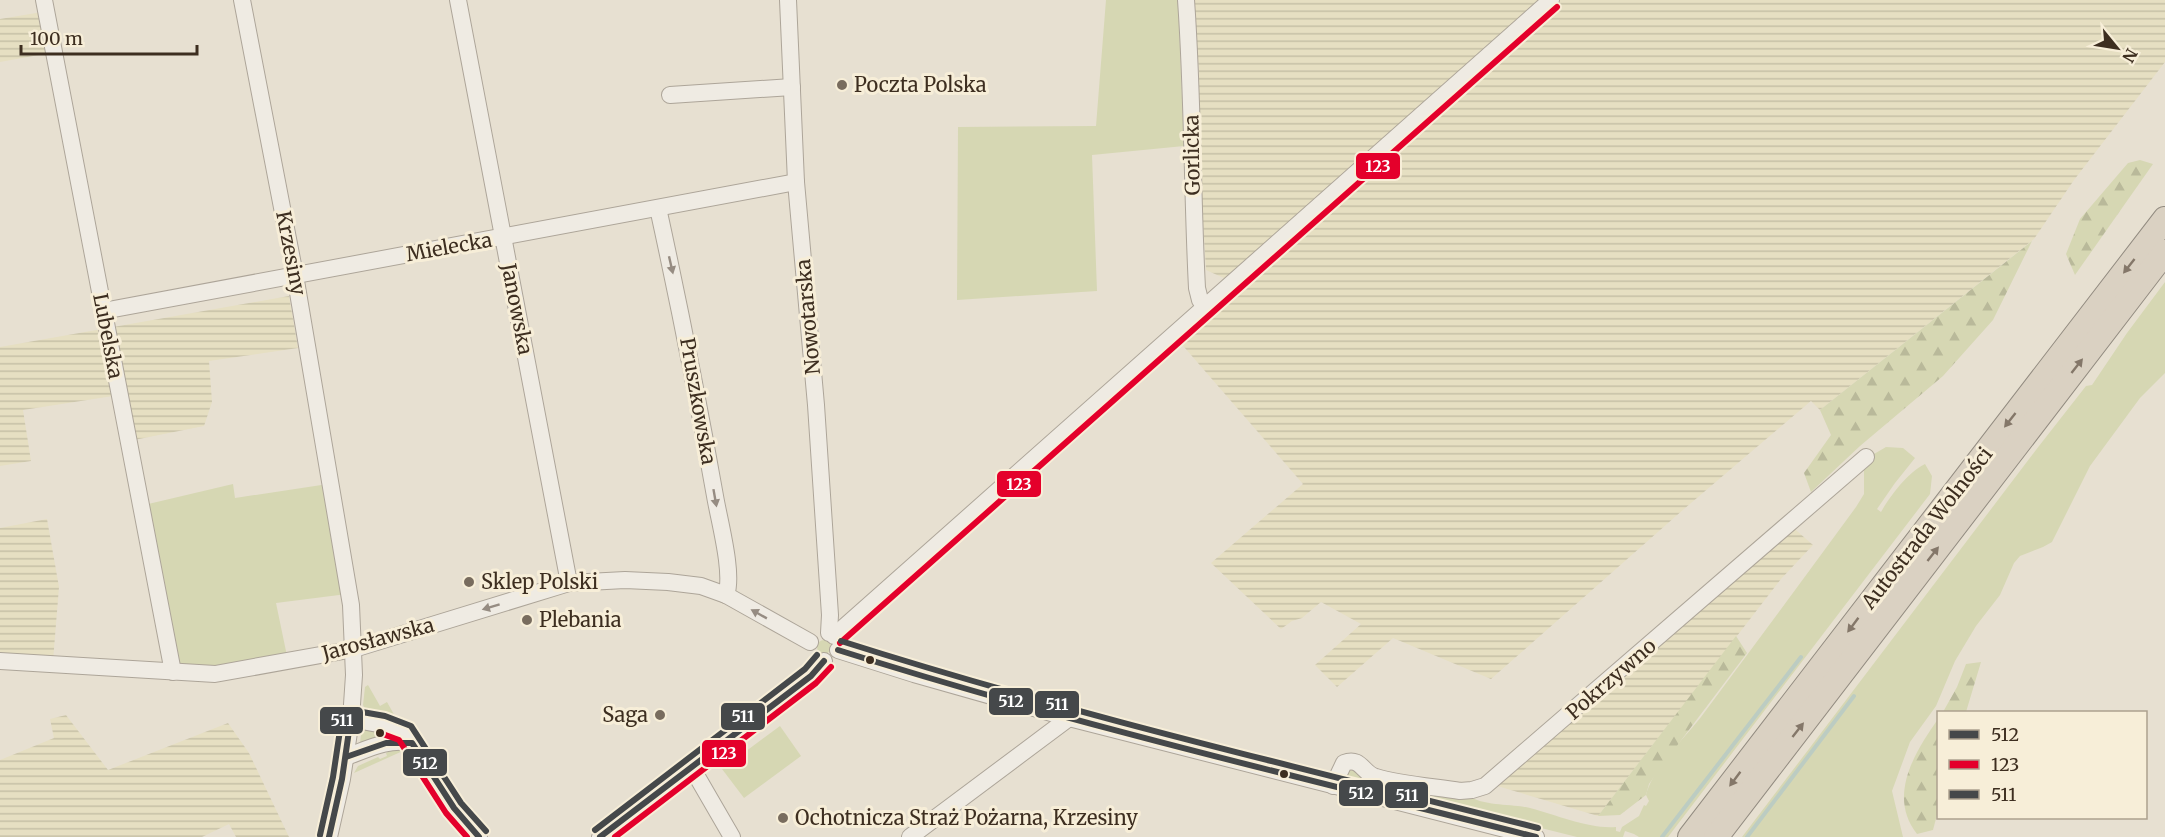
<svg xmlns="http://www.w3.org/2000/svg" width="2165" height="837" viewBox="0 0 2165 837" font-family="Merriweather,serif">
	<style>
		.farmland { fill: url(#farmland-rules) }
		.green { fill: #d6d7b3 }
		.forest { fill: url(#forest-firs) }
		.lines { fill: none; stroke-linecap: round; stroke-linejoin: round }
		.stream { stroke: #bcccc2; stroke-width: 4 }
		.minor-casing { stroke: #ada599; stroke-width: 18 }
		.highway-casing { stroke: #928b80; stroke-width: 26 }
		.minor { stroke: #efebe3; stroke-width: 16 }
		.highway { stroke: #dad1c2; stroke-width: 24 }
		.bus-1-casing { stroke: #f7eed8; stroke-width: 10 }
		.bus-2-casing { stroke: #f7eed8; stroke-width: 10 }
		.bus-3-casing { stroke: #f7eed8; stroke-width: 10 }
		.bus-1 { stroke: #45484a; stroke-width: 6 }
		.bus-2 { stroke: #e4002b; stroke-width: 6 }
		.bus-3 { stroke: #45484a; stroke-width: 6 }
		.oneway { fill: #968c82 }
		.oneway2 { fill: #847769 }
		.poi-dot { fill: #786c5e; stroke: #f7eed8; stroke-width: 2 }
		.bus-dot { fill: #3d2e20; stroke: #f7eed8; stroke-width: 2 }
		.labels { text-anchor: middle; stroke-width: 6; stroke-linejoin: round; paint-order: stroke }
		.poi-label { font-size: 20px; fill: #3d2e20; stroke: #f7eed8; text-anchor: start }
		.street-label { font-size: 20px; fill: #3d2e20; stroke: #f7eed8 }
		.line-badge { stroke: #f7eed8; stroke-width: 2 }
		.badge-label { font-size: 16px; text-anchor: middle; font-weight: bold; fill: #fff }
	</style>
	<defs>
		<pattern id="farmland-rules" width="6" height="5" patternUnits="userSpaceOnUse" patternTransform="scale(1.5)"><rect width="6" height="5" fill="#e6dfc2"/><path d="M0 2.5h6" fill="none" stroke="#c6c0a6"/></pattern>
		<pattern id="forest-firs" width="22" height="20" patternUnits="userSpaceOnUse" patternTransform="scale(1.5)"><rect width="22" height="20" fill="#d6d7b3"/><path d="M5 1l3.5 6h-7zM16 11l3.5 6h-7z" fill="#b9b99a"/></pattern>
	</defs>
	<rect width="100%" height="100%" fill="#e7e0d1"/>
	<!-- farmland -->
	<g class="farmland">
		<path d="M1193 0H1543L1226 279 1206 270 1199 156V71Z"/>
		<path d="M1560 0H2165V62L2074 180 2034 239 1820 410 1811 401 1684 509 1491 679 1393 638 1337 687 1315 665 1361 624 1321 602 1302 618 1292 621 1281 629 1211 563 1303 484 1178 340Z"/>
		<path d="M42 12 50 53 0 62V19Z"/>
		<path d="M289 296 298 348 209 361 212 402 204 426 134 440 126 394 23 410 31 461 0 466V347Z"/>
		<path d="M47 519 59 587 53 661 0 658V528Z"/>
		<path d="M1789 524 1813 545 1781 579 1598 816 1494 785Z"/>
		<path d="M66 715 108 770 228 723 249 753 289 837H236L229 824 202 837H0V760L54 738 50 719Z"/>
	</g>
	<!-- green -->
	<g class="green">
		<path d="M1106 0H1178L1184 146 1092 155 1097 291 957 300 958 127 1096 126Z"/>
		<path d="M2165 282V373L2140 398 2090 466 2052 542 2043 547 2020 556 2014 563 2000 595 1976 626 1955 661 1936 706 1910 742 1892 791 1903 837H1748L1855 697 1853 696 1745 837H1742L2039 446 2086 386 2092 385 2127 333Z"/>
		<path d="M1886 447 1903 448 1915 458 1895 483 1877 509 1881 512C1891 495 1907 473 1925 464L1932 476 1930 494 1668 837H1639L1634 834 1625 831 1623 837H1577L1344 779 1349 767 1466 795C1487 807 1507 803 1530 808 1557 815 1588 829 1616 827V831L1620 832 1622 827 1639 816 1644 805 1646 806 1649 801 1646 795C1653 767 1684 739 1701 717 1753 647 1805 577 1856 507L1864 494V470L1867 463 1874 454Z"/>
		<path d="M233 484 235 498 328 484 347 594 276 603 287 656 215 670H175L144 505Z"/>
		<circle cx="824" cy="647" r="7"/>
		<path d="M368 685 380 706 387 702 396 718 384 715 385 712 377 710 375 713 365 709 363 705 365 687Z"/>
		<path d="M780 726 801 756 744 798 722 769Z"/>
		<path d="M362 727 374 730 377 734 376 738 360 743Z"/>
		<path d="M394 749H404L407 751 425 772 421 775 405 750 354 773 358 766 378 757 380 759 387 756 386 753Z"/>
	</g>
	<!-- forest -->
	<g class="forest">
		<path d="M2140 160 2153 164 2075 275 2066 254 2080 219 2128 163Z"/>
		<path d="M2032 241 1993 320 1943 376 1860 446 1811 492 1804 473 1831 435 1820 410Z"/>
		<path d="M1736 636 1747 653 1661 767 1649 784 1646 795 1620 815 1598 816Z"/>
		<path d="M1981 662 1966 712H1943L1957 687 1966 664Z"/>
		<path d="M1938 719V811L1933 830 1917 834C1887 796 1915 752 1938 719Z"/>
	</g>
	<g class="lines">
		<!-- stream -->
		<g class="stream">
			<path d="M1662 837 1801 657"/>
			<path d="M1747 837 1854 696"/>
		</g>
		<defs>
			<g id="minor">
				<path d="M44 0 173 672"/>
				<path d="M242 0 295 275 351 605 354 675 351 719 342 779 329 837"/>
				<path d="M458 0 569 583"/>
				<path d="M788 0 796 182 816 405 830 615 829 633"/>
				<path d="M1186 0C1193 96 1192 192 1197 288L1200 300 1205 308"/>
				<path d="M670 95 792 87"/>
				<path d="M658 208C679 304 698 400 715 496 719 520 734 574 726 595"/>
				<path d="M103 311 796 182"/>
				<path d="M834 636 1551 0"/>
				<path d="M838 650 914 674 1069 718 1536 837"/>
				<path d="M0 661 215 674 354 649 569 583 625 580 668 582 701 586 726 595 810 642"/>
				<path d="M351 719 383 725 405 733 454 808 479 837"/>
				<path d="M346 757C368 749 388 738 412 743"/>
				<path d="M692 768 732 837"/>
				<path d="M1333 786 1344 763C1361 756 1363 774 1376 777 1399 784 1435 787 1460 791L1472 790 1485 786 1866 457"/>
				<path d="M600 837 811 676 824 661"/>
				<path d="M910 837 1069 718"/>
			</g>
			<g id="highway">
				<path d="M1690 837 2165 219"/>
				<path d="M1716 837 2165 252"/>
			</g>
		</defs>
		<!-- minor casing -->
		<use href="#minor" class="minor-casing"/>
		<!-- highway casing -->
		<use href="#highway" class="highway-casing"/>
		<!-- minor -->
		<use href="#minor" class="minor"/>
		<!-- highway -->
		<use href="#highway" class="highway"/>
		<defs>
			<g id="bus-1">
				<path d="M838 650C1068 723 1303 778 1536 837"/>
				<path d="M346 757 386 743H412L454 808 479 837"/>
				<path d="M329 837 342 779 350 724"/>
				<path d="M600 837 811 676 824 661"/>
			</g>
			<g id="bus-2">
				<path d="M840 643 1557 7"/>
				<path d="M380 733 399 740 446 813 467 837"/>
				<path d="M615 837 816 683 831 667"/>
			</g>
			<g id="bus-3">
				<path d="M841 641C1070 714 1305 769 1538 828"/>
				<path d="M595 830 805 669 817 655"/>
				<path d="M320 835 333 777 342 717 346 712 351 710 385 716 411 726 461 803 486 831"/>
			</g>
		</defs>
		<!-- bus-1 casing -->
		<use href="#bus-1" class="bus-1-casing"/>
		<!-- bus-2 casing -->
		<use href="#bus-2" class="bus-2-casing"/>
		<!-- bus-3 casing -->
		<use href="#bus-3" class="bus-3-casing"/>
		<!-- bus-1 -->
		<use href="#bus-1" class="bus-1"/>
		<!-- bus-2 -->
		<use href="#bus-2" class="bus-2"/>
		<!-- bus-3 -->
		<use href="#bus-3" class="bus-3"/>
	</g>
	<!-- one-way arrows -->
	<defs><path id="oneway-solid" d="M-6-.8H1V-3.2L6.5 0L1 3.2V.8H-6Z" transform="scale(1.5)"/></defs>
	<g class="oneway">
		<use href="#oneway-solid" transform="translate(671 265) rotate(77)"/>
		<use href="#oneway-solid" transform="translate(715 498) rotate(80)"/>
		<use href="#oneway-solid" transform="translate(491 607) rotate(163)"/>
		<use href="#oneway-solid" transform="translate(759 614) rotate(-151)"/>
	</g>
	<g class="oneway2">
		<use href="#oneway-solid" transform="translate(2129 266) rotate(128)"/>
		<use href="#oneway-solid" transform="translate(2077 366) rotate(-52)"/>
		<use href="#oneway-solid" transform="translate(2010 420) rotate(128)"/>
		<use href="#oneway-solid" transform="translate(1933 554) rotate(-52)"/>
		<use href="#oneway-solid" transform="translate(1853 625) rotate(127)"/>
		<use href="#oneway-solid" transform="translate(1798 730) rotate(-52)"/>
		<use href="#oneway-solid" transform="translate(1735 779) rotate(127)"/>
	</g>
	<!-- markers -->
	<g class="poi-dot">
		<circle cx="842" cy="85" r="6"/>
		<circle cx="469" cy="582" r="6"/>
		<circle cx="527" cy="620" r="6"/>
		<circle cx="660" cy="715" r="6"/>
		<circle cx="783" cy="818" r="6"/>
	</g>
	<g class="bus-dot">
		<circle cx="870" cy="660" r="5"/>
		<circle cx="380" cy="733" r="5"/>
		<circle cx="1284" cy="774" r="5"/>
	</g>
	<g class="labels">
		<!-- poi labels -->
		<g class="poi-label">
			<text x="854" y="92">Poczta Polska</text>
			<text x="481" y="589">Sklep Polski</text>
			<text x="539" y="627">Plebania</text>
			<text x="648" y="722" text-anchor="end">Saga</text>
			<text x="795" y="825">Ochotnicza Straż Pożarna, Krzesiny</text>
		</g>
		<!-- street labels -->
		<g class="street-label">
			<text transform="translate(1192 155) rotate(-91)" y="7">Gorlicka</text>
			<text transform="translate(449 247) rotate(-10)" y="7">Mielecka</text>
			<text transform="translate(291 253) rotate(79)" y="7">Krzesiny</text>
			<text transform="translate(517 309) rotate(79)" y="7">Janowska</text>
			<text transform="translate(808 317) rotate(-95)" y="7">Nowotarska</text>
			<text transform="translate(108 336) rotate(79)" y="7">Lubelska</text>
			<text transform="translate(698 401) rotate(80)" y="7">Pruszkowska</text>
			<text transform="translate(1927 528) rotate(-52)" y="7">Autostrada Wolności</text>
			<text transform="translate(378 639) rotate(-15)" y="7">Jarosławska</text>
			<text transform="translate(1611 679) rotate(-41)" y="7">Pokrzywno</text>
		</g>
	</g>
	<g class="line-badge">
		<rect x="1355" y="152" width="46" height="28" rx="6" fill="#e4002b"/>
		<rect x="996" y="470" width="46" height="28" rx="6" fill="#e4002b"/>
		<rect x="988" y="687" width="46" height="29" rx="6" fill="#45484a"/>
		<rect x="1034" y="690" width="46" height="29" rx="6" fill="#45484a"/>
		<rect x="720" y="702" width="46" height="29" rx="6" fill="#45484a"/>
		<rect x="319" y="706" width="45" height="29" rx="6" fill="#45484a"/>
		<rect x="701" y="739" width="46" height="29" rx="6" fill="#e4002b"/>
		<rect x="402" y="748" width="46" height="29" rx="6" fill="#45484a"/>
		<rect x="1338" y="779" width="46" height="28" rx="6" fill="#45484a"/>
		<rect x="1384" y="781" width="45" height="28" rx="6" fill="#45484a"/>
	</g>
	<g class="badge-label">
		<text x="1378" y="172">123</text>
		<text x="1019" y="490">123</text>
		<text x="1011" y="707">512</text>
		<text x="1057" y="710">511</text>
		<text x="743" y="722">511</text>
		<text x="342" y="726">511</text>
		<text x="724" y="759">123</text>
		<text x="425" y="769">512</text>
		<text x="1361" y="799">512</text>
		<text x="1407" y="801">511</text>
	</g>
	<!-- legend -->
	<rect x="1937" y="711" width="210" height="108" fill="#f7eed8" stroke="#ada18e" stroke-width="1.5"/>
	<rect x="1949" y="730" width="30" height="9" fill="#45484a" stroke="#ada18e" stroke-width="1.5"/>
	<text x="1991" y="741" font-size="18" fill="#3d2e20">512</text>
	<rect x="1949" y="760" width="30" height="9" fill="#e4002b" stroke="#ada18e" stroke-width="1.5"/>
	<text x="1991" y="771" font-size="18" fill="#3d2e20">123</text>
	<rect x="1949" y="790" width="30" height="9" fill="#45484a" stroke="#ada18e" stroke-width="1.5"/>
	<text x="1991" y="801" font-size="18" fill="#3d2e20">511</text>
	<!-- north arrow -->
	<g transform="translate(2117 48) rotate(120)" stroke="#f7eed8" stroke-width="4.5" paint-order="stroke">
	<path d="M0-4.5L10 22L0 15L-10 22Z" fill="#3d2e20"/>
	<text y="-9" font-size="16" font-weight="bold" text-anchor="middle" fill="#3d2e20">N</text>
	</g>
	<!-- scale -->
	<path d="M21 45v9h176v-9" fill="none" stroke="#3d2e20" stroke-width="3"/>
	<text x="30" y="45" font-size="18" fill="#3d2e20" stroke="#f7eed8" stroke-width="4.5" paint-order="stroke">100 m</text>
</svg>
